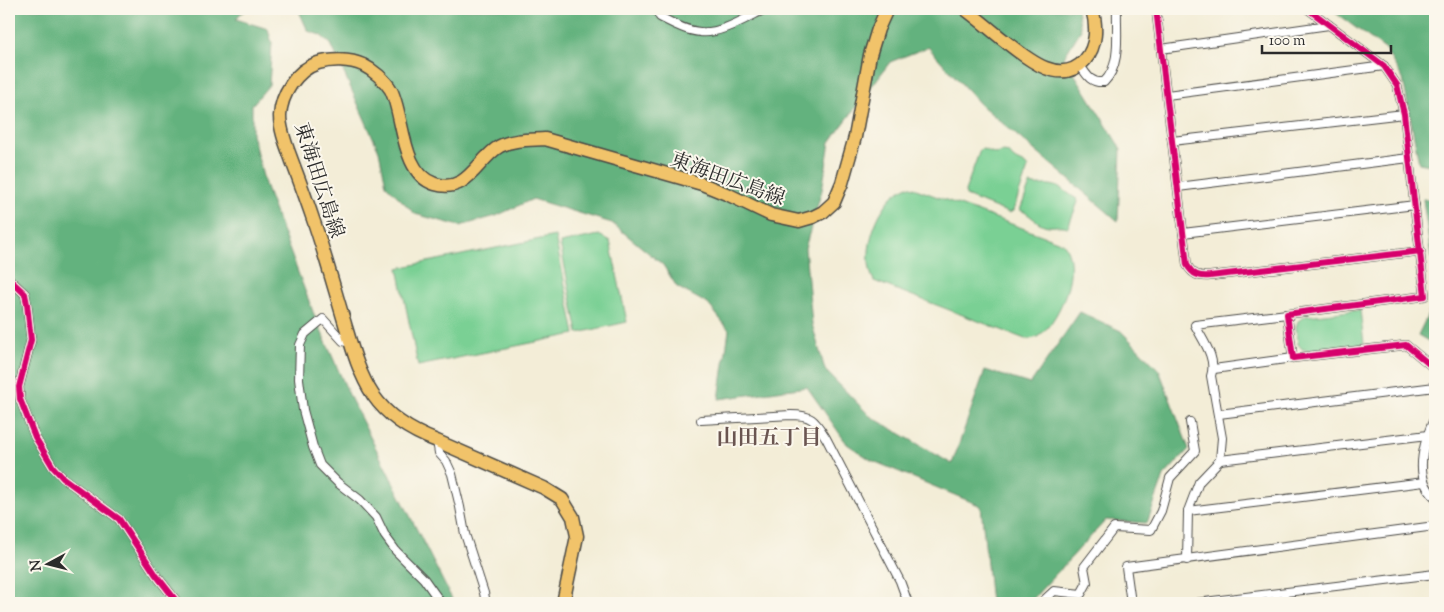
<svg xmlns="http://www.w3.org/2000/svg" width="1444" height="612" viewBox="0 0 1444 612" font-family="'Sorts Mill Goudy','Noto Serif JP',serif">
	<style>
		.green { fill: #7ad094; stroke: #527e60 }
		.forest { fill: #63b27e; stroke: #476e54 }
		.lines { fill: none; stroke-linecap: round; stroke-linejoin: round }
		.street-casing { stroke: #494845; stroke-width: 10 }
		.primary-casing { stroke: #494845; stroke-width: 15 }
		.street { stroke: #fff; stroke-width: 8 }
		.primary { stroke: #f1c36a; stroke-width: 12 }
		.cycleway-casing { stroke: #fbf7ec; stroke-width: 9 }
		.cycleway { stroke: #d6006c; stroke-width: 6 }
		.labels { text-anchor: middle; stroke-width: 4; stroke-linejoin: round; paint-order: stroke }
		.street-label { font-size: 20px; fill: #2b2b2b; stroke: #fbf7ec }
		.neighbourhood-label { font-size: 21px; font-weight: bold; fill: #6a5551; stroke: #fbf7ec }
	</style>
	<rect width="100%" height="100%" fill="#fbf7ec"/>
	<filter id="ink" filterUnits="userSpaceOnUse"><feTurbulence type="fractalNoise" baseFrequency=".02" numOctaves="2"/><feDisplacementMap in="SourceGraphic" scale="10" xChannelSelector="R" yChannelSelector="G"/><feConvolveMatrix kernelMatrix="1 2 1 2 8 2 1 2 1" color-interpolation-filters="sRGB"/></filter>
	<filter id="wash" filterUnits="userSpaceOnUse"><feTurbulence type="fractalNoise" baseFrequency=".0096" numOctaves="4" result="noise"/><feDisplacementMap in="SourceGraphic" scale="20" xChannelSelector="R" yChannelSelector="G"/><feGaussianBlur stdDeviation="1.12" result="paint"/><feColorMatrix in="noise" values="0 0 0 0 0 0 0 0 0 0 0 0 0 0 0 0 0 1.4 0 .05"/><feComposite in="paint" operator="in"/></filter>
	<g filter="url(#wash)">
		<rect width="100%" height="100%" fill="#f3edd7"/>
		<!-- green -->
		<g class="green">
			<path d="M983 149 996 154 1003 152 1009 153C1016 164 1023 160 1028 168L1013 211 1009 213 966 196 965 191 980 150Z"/>
			<path d="M1030 184C1038 187 1046 183 1055 186 1064 188 1069 195 1077 199L1078 202 1068 227C1060 224 1053 228 1044 225 1035 222 1029 213 1020 210Z"/>
			<path d="M908 186 1063 243C1082 266 1061 318 1040 335 1035 339 1030 339 1025 339L874 281C859 253 878 198 908 186Z"/>
			<path d="M599 235 610 241 627 322 578 333 560 243Z"/>
			<path d="M555 236 575 334 418 366 398 268Z"/>
			<path d="M1360 310 1364 344 1313 351 1302 349 1298 344 1296 327 1298 321 1306 316Z"/>
		</g>
		<!-- forest -->
		<g class="forest">
			<path d="M9 9H249L240 14 236 19 268 29 272 43 269 85 252 105V134L266 188 315 317 351 399 454 603H9Z"/>
			<path d="M298 9H1077L1081 30 1064 57 1121 149 1118 221 981 105 928 47 890 62 830 142 822 190 805 248 812 324 825 370 870 416 952 464 985 370 1030 384 1080 312 1121 331 1159 370 1189 449 1164 476 1147 523 1106 520 1029 603H991L981 506 871 460 847 444 807 387 719 399 729 330 708 304 677 287 663 265 612 223 533 199 496 216 460 226 415 214 386 185 379 151 331 44 320 35 308 31Z"/>
			<path d="M1330 9H1435V166L1419 163 1403 79 1385 49Z"/>
			<path d="M1423 199H1435V258H1431Z"/>
			<path d="M1435 304V345L1418 335 1432 306Z"/>
		</g>
	</g>
	<g filter="url(#ink)">
		<g class="lines">
			<defs>
				<g id="street">
					<path d="M656 9 660 17C672 23 686 31 700 32 719 35 748 17 765 9"/>
					<path d="M1156 9 1187 265C1193 275 1199 277 1210 276L1421 251"/>
					<path d="M1308 9 1384 66 1397 85 1404 114 1425 296 1287 314 1293 358 1406 345 1435 369"/>
					<path d="M1161 49 1329 25"/>
					<path d="M1080 65C1087 76 1091 83 1104 82 1122 65 1116 32 1117 9"/>
					<path d="M1167 95 1384 66"/>
					<path d="M1172 141 1404 114"/>
					<path d="M1178 187 1409 158"/>
					<path d="M1183 233 1415 205"/>
					<path d="M9 279 25 294 27 304 31 340 19 387 20 399 35 437 53 467 63 478 119 519 156 575 178 603"/>
					<path d="M351 343 343 341 323 319 305 334 300 345 299 379 303 410 313 447 320 465 338 483 360 500 376 517 385 536 396 551 424 579 441 603"/>
					<path d="M1214 369 1293 358"/>
					<path d="M1219 414 1435 387"/>
					<path d="M1435 417C1424 441 1412 477 1435 497"/>
					<path d="M701 420 791 415C813 415 815 421 826 438L900 581 908 603"/>
					<path d="M437 441 439 453 446 461 452 474 460 507 465 534 484 593 486 603"/>
					<path d="M1220 460 1428 435"/>
					<path d="M1188 511 1424 482"/>
					<path d="M1187 560 1188 511 1199 482 1220 460 1222 438 1211 376C1217 358 1203 341 1195 325L1287 314"/>
					<path d="M1041 603 1054 591 1081 594 1087 583 1084 567 1114 528 1151 530 1161 511 1170 478 1195 451 1190 422"/>
					<path d="M1131 603 1126 567 1435 526"/>
					<path d="M1196 603 1435 574"/>
				</g>
				<g id="primary">
					<path d="M965 9C977 18 989 28 1001 38 1023 55 1059 89 1085 60 1097 46 1097 26 1092 9"/>
					<path d="M563 603 577 536 573 517 562 499 544 488 437 441C413 432 388 417 373 395 359 374 352 348 345 324 335 291 326 258 315 225 308 204 300 182 292 161 287 147 280 131 280 116 281 95 296 70 318 63 331 59 350 59 363 65 373 70 385 80 391 90 404 116 401 174 435 184 468 194 477 159 500 146 514 139 530 140 545 139L702 184 729 195 771 215 799 221 813 217 823 212 834 202 842 183 855 137 870 55 878 29 887 9"/>
				</g>
			</defs>
			<!-- street casing -->
			<use href="#street" class="street-casing"/>
			<!-- primary casing -->
			<use href="#primary" class="primary-casing"/>
			<!-- street -->
			<use href="#street" class="street"/>
			<!-- primary -->
			<use href="#primary" class="primary"/>
			<defs>
				<g id="cycleway">
					<path d="M1156 9 1187 265C1193 275 1199 277 1210 276L1421 251"/>
					<path d="M1308 9 1384 66 1397 85 1404 114 1425 296 1287 314 1293 358 1406 345 1435 369"/>
					<path d="M9 279 25 294 27 304 31 340 19 387 20 399 35 437 53 467 63 478 119 519 156 575 178 603"/>
				</g>
			</defs>
			<!-- cycleway casing -->
			<use href="#cycleway" class="cycleway-casing"/>
			<!-- cycleway -->
			<use href="#cycleway" class="cycleway"/>
		</g>
	</g>
	<g class="labels">
		<!-- street labels -->
		<g class="street-label">
			<text transform="translate(728 178) rotate(20)" y="7">東海田広島線</text>
			<text transform="translate(320 180) rotate(72)" y="7">東海田広島線</text>
		</g>
		<!-- neighbourhood labels -->
		<g class="neighbourhood-label">
			<text x="769" y="444">山田五丁目</text>
		</g>
	</g>
	<!-- margin -->
	<rect width="1444" height="612" fill="none" stroke="#fbf7ec" stroke-width="30"/>
	<!-- north arrow -->
	<g transform="translate(48 564) rotate(263)" stroke="#fbf7ec" stroke-width="4" paint-order="stroke">
	<path d="M0-4L9 19L0 12L-9 19Z" fill="#2b2b2b"/>
	<text y="-8" font-size="14" font-weight="bold" text-anchor="middle" fill="#2b2b2b">N</text>
	</g>
	<!-- scale -->
	<path d="M1262 45v8h129v-8" fill="none" stroke="#2b2b2b" stroke-width="2.5"/>
	<text x="1269" y="45" font-size="15" fill="#2b2b2b" stroke="#fbf7ec" stroke-width="4" paint-order="stroke">100 m</text>
</svg>
